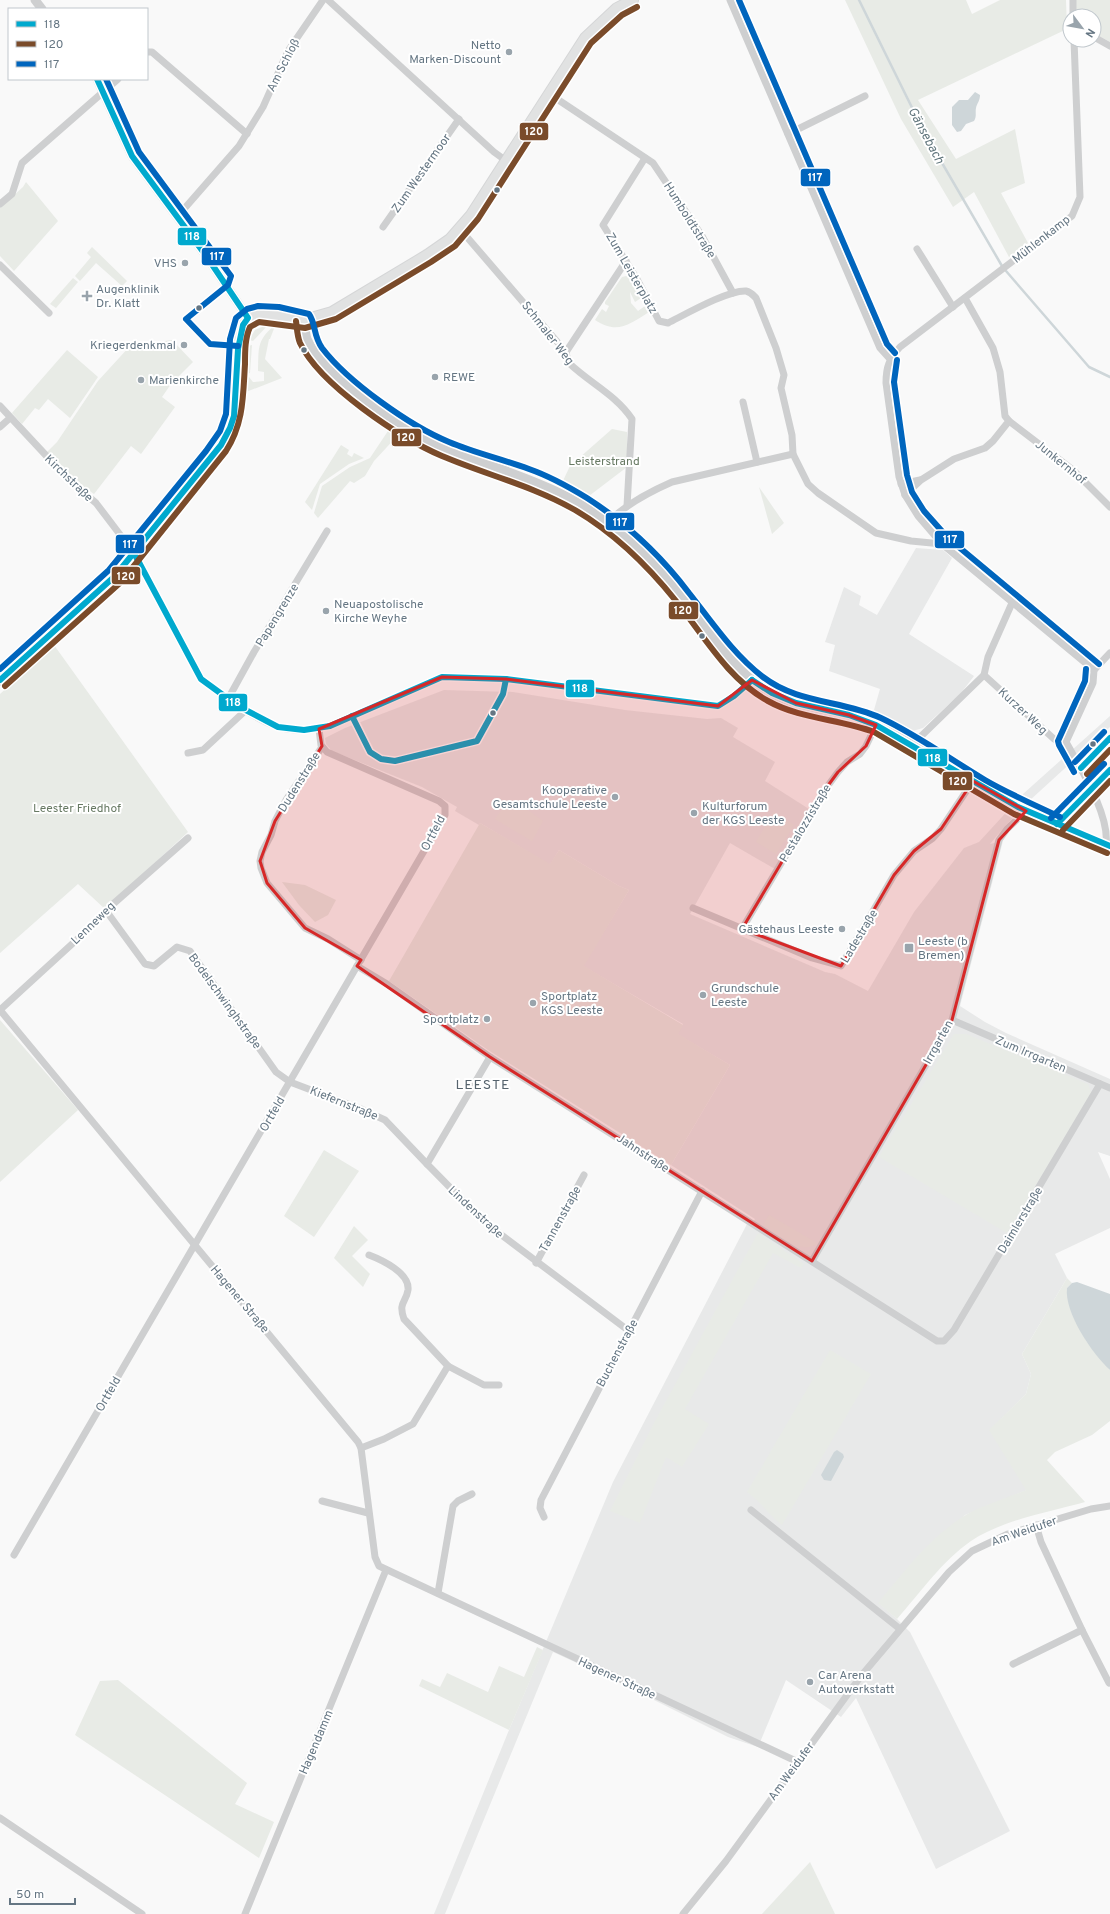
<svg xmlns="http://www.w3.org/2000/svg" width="1110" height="1914" viewBox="0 0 1110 1914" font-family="Overpass,sans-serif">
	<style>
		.built { fill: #e8e9e9 }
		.green { fill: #e8ebe6 }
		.water { fill: #ced6d9 }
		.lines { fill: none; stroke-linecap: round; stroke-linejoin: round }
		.stream { stroke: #ced6d9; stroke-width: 2.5 }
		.secondary-casing { stroke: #d5d6d7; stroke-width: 12 }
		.minor { stroke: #cecfd0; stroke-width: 7 }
		.tertiary { stroke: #cecfd0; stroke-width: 9 }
		.secondary { stroke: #e1e2e2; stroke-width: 10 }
		.bus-1-casing { stroke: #fff; stroke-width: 9 }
		.bus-2-casing { stroke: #fff; stroke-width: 9 }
		.bus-3-casing { stroke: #fff; stroke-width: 9 }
		.bus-1 { stroke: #00a9ce; stroke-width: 6 }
		.bus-2 { stroke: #7a4b2a; stroke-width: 6 }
		.bus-3 { stroke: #0065bd; stroke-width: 6 }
		.marked { fill: #d62828; fill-opacity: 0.2; stroke: #d62828; stroke-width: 3; stroke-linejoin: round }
		.poi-dot { fill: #99a4ac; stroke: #fff; stroke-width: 1.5 }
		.bus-dot { fill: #657683; stroke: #fff; stroke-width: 1.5 }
		.labels { text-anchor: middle; stroke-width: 4; stroke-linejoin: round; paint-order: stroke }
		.poi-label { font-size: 12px; fill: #657683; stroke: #fff; text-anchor: start }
		.street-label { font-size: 12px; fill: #657683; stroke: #fff }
		.park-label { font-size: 12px; fill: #687a64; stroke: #fff }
		.water-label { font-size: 13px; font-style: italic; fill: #60757c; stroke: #fff }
		.quarter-label { font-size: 14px; letter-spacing: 1px; fill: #57646e; stroke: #fff }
		.line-badge { stroke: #fff; stroke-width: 1.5 }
		.badge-label { font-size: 11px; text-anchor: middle; font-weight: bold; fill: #fff }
	</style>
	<rect width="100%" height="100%" fill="#f9f9f9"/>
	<!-- built -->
	<g class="built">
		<path d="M916 548 943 550 952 558 909 634 974 676 961 693 923 728 906 733 872 717 880 689 829 671 835 645 825 642 844 587 861 596 859 605 877 615Z"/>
		<path d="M444 690 513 692 625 710 707 719 721 718 738 728 733 737 775 762 765 781 809 809 775 869 730 843 690 914 825 972 835 974 868 991 914 912 964 848 979 842 1023 794 1110 716V727L1028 802 1006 825 990 844 1003 841 960 1006 985 1022 1006 1033 1110 1079V1156L1098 1152 1110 1179V1228L1055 1254 1067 1278 1022 1354 1031 1374 1026 1394 990 1430 1027 1490 965 1515 879 1603 897 1619 910 1632 1010 1831 936 1869 856 1698 841 1717 786 1680 758 1747 728 1737 616 1681 553 1652 445 1914H434L509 1730 613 1482 747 1224 751 1226 755 1219 671 1165 730 1065 677 1034 683 1024 583 966 629 890 619 886 559 850 550 865 480 823 479 825 455 811 457 807 422 787 332 751 326 744 325 738 345 728Z"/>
	</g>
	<!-- green -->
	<g class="green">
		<path d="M845 0H966L972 14 1000 0H1066L1067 29 918 100 956 159 1015 129 1025 183 1001 193 1028 243 1009 257 974 192 953 207 901 119Z"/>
		<path d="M1076 0H1110V42L1094 33V16H1076Z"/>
		<path d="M26 182 58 221 14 271 0 256V208L23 187Z"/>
		<path d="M92 247 127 281 122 286 96 263 80 281 75 276 91 257 87 253Z"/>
		<path d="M626 276 631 278 641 298 635 302 630 292 631 303 638 311 645 306 649 312C630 324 617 335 595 320L602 309 606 312 609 306 605 304V302L622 277Z"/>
		<path d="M73 278 78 282 56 308 50 304Z"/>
		<path d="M269 324 253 341 249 340 255 330Z"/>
		<path d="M274 326H275L270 339H269L265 359 282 378 246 392 247 378 249 377 253 382 264 381V372L258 371C259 349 256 341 274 326Z"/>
		<path d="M172 340 193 362 171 384 162 397 175 407 141 454 131 446 94 494 70 477 46 453 57 442 98 381 130 346Z"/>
		<path d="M252 345 250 373 247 374 248 346Z"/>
		<path d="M67 350 98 377 70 418 48 399 39 410 35 408 22 424 12 413Z"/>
		<path d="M390 428 399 434 374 461 365 476 354 483 350 481 318 518 314 513 322 486 350 467 370 458Z"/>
		<path d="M612 429 627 432V467L585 499 561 485 570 466Z"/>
		<path d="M341 445 349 450 347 454 352 457 354 453 364 458 349 464 320 484 312 510 305 502Z"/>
		<path d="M759 487 784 523 772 534Z"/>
		<path d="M54 645 188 832 105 909 78 884 0 953V694Z"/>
		<path d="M507 802 519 804 543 821 532 841 495 819Z"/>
		<path d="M774 812 794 825 776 854 756 842Z"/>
		<path d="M480 823 550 864 559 850 619 886 629 890 584 966 683 1025 678 1034 730 1065 671 1165 488 1050 389 981Z"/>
		<path d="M282 882 305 885 336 900 328 915 315 922 299 905Z"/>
		<path d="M0 1020 78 1110 0 1182Z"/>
		<path d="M954 1034H966L1088 1084 1091 1093 1007 1233 879 1157Z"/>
		<path d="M324 1150 359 1171 314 1237 284 1216Z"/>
		<path d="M769 1215 817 1243C802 1257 776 1233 763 1224Z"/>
		<path d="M354 1226 368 1240 352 1256 370 1274 363 1287 334 1258Z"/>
		<path d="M758 1233 804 1264 801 1268 773 1253 685 1409 709 1424 682 1467 666 1457 640 1523 610 1511 654 1423Z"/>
		<path d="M1067 1278 1072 1283 1067 1288 1075 1320 1087 1342 1110 1370V1421L1092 1435 1055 1452 1047 1460 1085 1502C1049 1512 1002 1520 971 1541 942 1561 920 1593 897 1619L878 1603C904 1572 929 1538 964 1516 980 1506 1008 1498 1026 1490L989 1430 1026 1394 1031 1374 1022 1354Z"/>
		<path d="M830 1350 871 1374 782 1525C768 1514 762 1503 747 1492Z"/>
		<path d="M537 1647 543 1650 509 1730 419 1686 422 1679 440 1687 447 1673 488 1692 499 1666 524 1677Z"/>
		<path d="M118 1680 247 1783 235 1804 274 1822 259 1858 75 1735 100 1681Z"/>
		<path d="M810 1862 835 1914H762Z"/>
	</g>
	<!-- water -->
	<g class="water">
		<path d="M975 92 980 95C980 101 977 103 976 108 975 113 977 116 974 121L966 124 961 131 957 132 952 125V107L959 100H968Z"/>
		<path d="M1077 1282 1110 1294V1370C1092 1354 1064 1312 1067 1288L1072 1283Z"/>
		<path d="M837 1450 843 1454 844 1457 831 1481 824 1480 821 1475 834 1452Z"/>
	</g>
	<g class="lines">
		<!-- stream -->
		<g class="stream">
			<path d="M859 0 924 132 1002 266"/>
			<path d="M1006 271 1089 367 1110 377"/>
		</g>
		<defs>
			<path id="secondary" d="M0 680 115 576 209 461C219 448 229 435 233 418 239 395 233 339 243 323 247 318 253 315 259 314L304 320 332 312 427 255 450 239 471 215 585 38 617 8 633 0"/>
		</defs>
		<!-- secondary casing -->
		<use href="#secondary" class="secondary-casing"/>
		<!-- minor -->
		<g class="minor">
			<path d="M328 0 494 152 505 160"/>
			<path d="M730 0 880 348 889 358"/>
			<path d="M1073 0V16"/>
			<path d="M1094 37 1110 46"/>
			<path d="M1074 40 1080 197 1072 216 900 347C889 359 886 367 886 383L899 477 905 495 918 516 942 544 1094 670"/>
			<path d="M147 52H152L247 134"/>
			<path d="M548 93 653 163 702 236 733 293"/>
			<path d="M788 134 865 96"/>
			<path d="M645 158 603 225 637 279 659 321 668 323C686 314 728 290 746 291 751 292 753 295 756 298L776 348 784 375 781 388 792 435 793 454 808 484 818 493 876 533 911 541 942 544"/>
			<path d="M0 204 12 194 22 163 118 79"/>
			<path d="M177 217 239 146 263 107 288 51 323 0"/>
			<path d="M383 227 459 119"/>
			<path d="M460 229 566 352C567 356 567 361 570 364 590 383 616 395 632 419L627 506"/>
			<path d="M917 249 953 307"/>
			<path d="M0 265 49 313"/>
			<path d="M566 352 626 261"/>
			<path d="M743 402 757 462"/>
			<path d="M0 406 68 479 96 503 134 553 201 679C218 694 257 720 278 727 294 732 314 730 330 726L442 677 506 679 718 706 734 696 752 680"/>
			<path d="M1009 421 1073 470 1110 507"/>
			<path d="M0 427 10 418"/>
			<path d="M901 484 920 480"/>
			<path d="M905 495 921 480 954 459 985 448 993 441 1009 421 1005 416 1000 372 993 348 965 298"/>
			<path d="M607 523C625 505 649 492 672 482L793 454"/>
			<path d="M984 675 1054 739 1066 742"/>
			<path d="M228 699 254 652 327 531"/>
			<path d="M912 745 984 675 988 657 1012 603"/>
			<path d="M322 747 286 800 275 821 271 835 262 852 260 861 261 868 267 883 305 928 328 939 361 960"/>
			<path d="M188 753 203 750 246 710"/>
			<path d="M1057 824 1092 788"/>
			<path d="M1106 845C1110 814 1080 768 1066 742L1093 683 1094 670 1110 653"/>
			<path d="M693 908 812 958 841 966 894 875 914 851 933 838 941 829 973 781"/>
			<path d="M107 912 145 964 154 966 177 947 190 951 276 1072 290 1082 361 1109 385 1120 427 1164"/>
			<path d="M742 929 824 791 838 772 847 762 860 754 866 746 876 725"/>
			<path d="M357 966 387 984 490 1057 937 1341H944L954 1330 1100 1084"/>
			<path d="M0 1010 358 1442 361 1448 375 1557 379 1566 798 1762"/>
			<path d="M0 1010 107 912 112 905 188 838"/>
			<path d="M952 1020 1110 1088"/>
			<path d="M490 1057 427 1164 483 1221 629 1331"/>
			<path d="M369 1255C382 1260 410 1273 408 1290 406 1303 398 1302 404 1319L448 1366"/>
			<path d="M812 1261 952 1020 999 840 1007 829 1026 811"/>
			<path d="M536 1263 584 1175"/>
			<path d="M361 1448 384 1439 413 1424 448 1366 484 1385H499"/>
			<path d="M322 1501 368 1513"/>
			<path d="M751 1510 900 1629"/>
			<path d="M544 1517 540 1508 541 1500 702 1191"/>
			<path d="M14 1555 445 815V806L439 801 327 752 321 745 319 729"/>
			<path d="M438 1593 453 1506 458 1501 472 1494"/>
			<path d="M1082 1630 1109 1683"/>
			<path d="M1013 1664 1082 1630 1041 1542 1036 1525"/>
			<path d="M0 1818 142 1914"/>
			<path d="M245 1914 386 1570"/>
			<path d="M683 1914 726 1861 861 1676 949 1572 972 1551 1008 1534 1091 1509 1110 1506"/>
		</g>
		<!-- tertiary -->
		<g class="tertiary">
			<path d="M35 0 42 9"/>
			<path d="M97 79 132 156 207 257 248 318"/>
			<path d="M304 320C305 326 305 333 307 339 322 374 410 435 446 449 486 465 527 476 566 496 608 517 653 559 682 596 709 630 733 672 772 694 805 711 843 709 877 725 926 749 969 783 1018 807 1048 822 1080 834 1110 846"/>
		</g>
		<!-- secondary -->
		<use href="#secondary" class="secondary"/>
		<defs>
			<g id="bus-1">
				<path d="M134 553 201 679 238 706 278 727 304 730 330 726 442 677 506 679 718 706 734 696 752 680"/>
				<path d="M0 680 115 576 221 445 230 428 234 416 238 349 243 325 248 318 207 257 132 156 97 79"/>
				<path d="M752 680 772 693 796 703 849 715 876 725 1018 807 1110 846"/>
				<path d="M352 716 370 752 381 759 395 761 477 741 503 694 506 679"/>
				<path d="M1081 768 1110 738"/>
				<path d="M1057 824 1110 770"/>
			</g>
			<g id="bus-2">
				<path d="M296 321C297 328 297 336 300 343 320 385 400 438 442 456 487 475 533 486 575 510 614 533 648 566 676 601 704 636 728 679 768 701 800 719 840 719 874 732L1014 814 1107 853"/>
				<path d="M5 686 121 582 226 451C244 423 243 395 245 364 245 351 245 338 250 327L259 322 305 328 336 319 431 262 455 246 478 219 591 43 622 15 637 7"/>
				<path d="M1087 774 1110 750"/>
				<path d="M1063 830 1110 781"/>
			</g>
			<g id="bus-3">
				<path d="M739 0 887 344 895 353"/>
				<path d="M106 79 139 152 231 276 228 285 186 319 210 344 238 346"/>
				<path d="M897 360 894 382 907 475 912 492 924 511 948 538 1099 664"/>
				<path d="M0 669 109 570 206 451 220 431 226 414 230 339 236 318 247 309 258 306 279 307 309 314C316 324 313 335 322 348 348 382 410 426 449 442 475 453 502 459 529 469 549 476 569 487 587 498 626 523 661 556 689 593 712 622 733 654 763 677 798 704 842 700 881 718 917 735 950 759 985 780 1009 794 1035 805 1060 817"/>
				<path d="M1075 762 1104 732"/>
				<path d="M1074 772 1059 745 1058 741 1085 681 1086 669"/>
				<path d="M1051 818 1104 764"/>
			</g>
		</defs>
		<!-- bus-1 casing -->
		<use href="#bus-1" class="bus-1-casing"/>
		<!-- bus-2 casing -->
		<use href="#bus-2" class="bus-2-casing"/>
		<!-- bus-3 casing -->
		<use href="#bus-3" class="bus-3-casing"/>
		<!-- bus-1 -->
		<use href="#bus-1" class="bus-1"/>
		<!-- bus-2 -->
		<use href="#bus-2" class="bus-2"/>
		<!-- bus-3 -->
		<use href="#bus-3" class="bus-3"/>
	</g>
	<!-- marked area -->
	<path class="marked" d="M442 677 506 679 718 706 752 680 796 703 849 715 876 725 866 746 838 772 824 791 742 929 841 966 894 875 914 851 941 829 973 781 1026 811 999 840 952 1020 812 1261 490 1057 357 966 361 960 305 928 267 883 260 861 275 821 322 746 319 729Z"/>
	<!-- markers -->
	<g class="poi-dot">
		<circle cx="509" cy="52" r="4"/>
		<circle cx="185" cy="263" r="4"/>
		<path d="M85 290h4v4h4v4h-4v4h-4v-4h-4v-4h4z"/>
		<circle cx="184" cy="345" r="4"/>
		<circle cx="435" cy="377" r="4"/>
		<circle cx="141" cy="380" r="4"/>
		<circle cx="326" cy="611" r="4"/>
		<circle cx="615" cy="797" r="4"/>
		<circle cx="694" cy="813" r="4"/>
		<circle cx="842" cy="929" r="4"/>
		<rect x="904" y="943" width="10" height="10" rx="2"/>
		<circle cx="703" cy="995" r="4"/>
		<circle cx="533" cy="1003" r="4"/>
		<circle cx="487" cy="1019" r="4"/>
		<circle cx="810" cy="1682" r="4"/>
	</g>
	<g class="bus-dot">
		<circle cx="497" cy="190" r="3.5"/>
		<circle cx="199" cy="308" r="3.5"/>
		<circle cx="304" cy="350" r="3.5"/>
		<circle cx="702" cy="636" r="3.5"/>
		<circle cx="493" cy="713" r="3.5"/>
		<circle cx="1093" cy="744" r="3.5"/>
	</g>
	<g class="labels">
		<!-- poi labels -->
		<g class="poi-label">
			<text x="501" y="49" text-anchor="end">Netto<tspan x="501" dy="14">Marken-Discount</tspan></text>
			<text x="177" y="267" text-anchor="end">VHS</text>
			<text x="96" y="293">Augenklinik<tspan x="96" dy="14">Dr. Klatt</tspan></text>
			<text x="176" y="349" text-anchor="end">Kriegerdenkmal</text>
			<text x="443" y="381">REWE</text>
			<text x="149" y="384">Marienkirche</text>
			<text x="334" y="608">Neuapostolische<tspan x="334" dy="14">Kirche Weyhe</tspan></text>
			<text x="607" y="794" text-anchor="end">Kooperative<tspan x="607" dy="14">Gesamtschule Leeste</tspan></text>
			<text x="702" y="810">Kulturforum<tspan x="702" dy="14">der KGS Leeste</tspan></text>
			<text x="834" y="933" text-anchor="end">Gästehaus Leeste</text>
			<text x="918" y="945">Leeste (b<tspan x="918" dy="14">Bremen)</tspan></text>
			<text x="711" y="992">Grundschule<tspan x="711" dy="14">Leeste</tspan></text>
			<text x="541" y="1000">Sportplatz<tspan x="541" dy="14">KGS Leeste</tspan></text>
			<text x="479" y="1023" text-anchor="end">Sportplatz</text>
			<text x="818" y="1679">Car Arena<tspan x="818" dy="14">Autowerkstatt</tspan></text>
		</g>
		<!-- street labels -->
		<g class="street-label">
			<text transform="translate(283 65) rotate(-63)" y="4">Am Schloß</text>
			<text transform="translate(421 173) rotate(-55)" y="4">Zum Westermoor</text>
			<text transform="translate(690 220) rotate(58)" y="4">Humboldtstraße</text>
			<text transform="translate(1041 239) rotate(-38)" y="4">Mühlenkamp</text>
			<text transform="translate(632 273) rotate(60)" y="4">Zum Leisterplatz</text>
			<text transform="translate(548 333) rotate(52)" y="4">Schmaler Weg</text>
			<text transform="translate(1061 462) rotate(39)" y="4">Junkernhof</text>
			<text transform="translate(69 478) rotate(44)" y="4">Kirchstraße</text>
			<text transform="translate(277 615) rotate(-59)" y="4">Papengrenze</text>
			<text transform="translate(1023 711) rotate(43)" y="4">Kurzer Weg</text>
			<text transform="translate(299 782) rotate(-58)" y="4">Dudenstraße</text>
			<text transform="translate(805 823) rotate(-59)" y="4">Pestalozzistraße</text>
			<text transform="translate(433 833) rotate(-62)" y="4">Ortfeld</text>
			<text transform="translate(93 923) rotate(-44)" y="4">Lenneweg</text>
			<text transform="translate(859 936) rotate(-59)" y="4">Ladestraße</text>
			<text transform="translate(225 1001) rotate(54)" y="4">Bodelschwinghstraße</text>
			<text transform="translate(938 1042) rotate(-61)" y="4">Irrgarten</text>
			<text transform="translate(1031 1054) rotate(23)" y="4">Zum Irrgarten</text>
			<text transform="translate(344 1103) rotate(22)" y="4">Kiefernstraße</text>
			<text transform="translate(272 1114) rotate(-60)" y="4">Ortfeld</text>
			<text transform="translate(643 1153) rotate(33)" y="4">Jahnstraße</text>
			<text transform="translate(476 1212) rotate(43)" y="4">Lindenstraße</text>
			<text transform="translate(560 1219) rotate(-61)" y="4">Tannenstraße</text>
			<text transform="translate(1020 1220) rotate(-59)" y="4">Daimlerstraße</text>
			<text transform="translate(240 1299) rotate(50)" y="4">Hagener Straße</text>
			<text transform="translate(617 1353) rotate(-62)" y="4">Buchenstraße</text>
			<text transform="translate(108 1394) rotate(-60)" y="4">Ortfeld</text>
			<text transform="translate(1024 1531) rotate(-19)" y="4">Am Weidufer</text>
			<text transform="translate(617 1678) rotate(25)" y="4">Hagener Straße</text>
			<text transform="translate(316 1742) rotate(-67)" y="4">Hagendamm</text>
			<text transform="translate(791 1771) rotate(-54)" y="4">Am Weidufer</text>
		</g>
		<!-- park labels -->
		<g class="park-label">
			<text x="604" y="465">Leisterstrand</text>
			<text x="77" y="812">Leester Friedhof</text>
		</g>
		<!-- water labels -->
		<g class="water-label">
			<text transform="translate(927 135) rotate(62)" y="5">Gänsebach</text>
		</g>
		<!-- quarter labels -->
		<g class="quarter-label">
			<text x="483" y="1089">LEESTE</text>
		</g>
	</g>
	<g class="line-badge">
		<rect x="519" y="122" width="30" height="19" rx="4" fill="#7a4b2a"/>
		<rect x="800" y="168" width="31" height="19" rx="4" fill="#0065bd"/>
		<rect x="177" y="227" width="30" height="19" rx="4" fill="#00a9ce"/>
		<rect x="201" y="247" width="31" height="19" rx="4" fill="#0065bd"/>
		<rect x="391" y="428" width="31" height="19" rx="4" fill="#7a4b2a"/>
		<rect x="605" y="512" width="30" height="19" rx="4" fill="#0065bd"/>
		<rect x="934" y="530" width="31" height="19" rx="4" fill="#0065bd"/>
		<rect x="115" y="534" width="30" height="20" rx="4" fill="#0065bd"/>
		<rect x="111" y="566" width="30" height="19" rx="4" fill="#7a4b2a"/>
		<rect x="668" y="601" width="31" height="19" rx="4" fill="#7a4b2a"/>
		<rect x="565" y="679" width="30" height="19" rx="4" fill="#00a9ce"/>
		<rect x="218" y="693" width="30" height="19" rx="4" fill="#00a9ce"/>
		<rect x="917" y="748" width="31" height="19" rx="4" fill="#00a9ce"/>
		<rect x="942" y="771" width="31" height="20" rx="4" fill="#7a4b2a"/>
	</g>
	<g class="badge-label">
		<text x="534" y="135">120</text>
		<text x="815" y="181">117</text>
		<text x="192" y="240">118</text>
		<text x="217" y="260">117</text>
		<text x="406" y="441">120</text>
		<text x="620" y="526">117</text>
		<text x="950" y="543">117</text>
		<text x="130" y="548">117</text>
		<text x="126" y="580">120</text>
		<text x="683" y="614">120</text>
		<text x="580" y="692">118</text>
		<text x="233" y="706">118</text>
		<text x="933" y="762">118</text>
		<text x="958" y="785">120</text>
	</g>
	<!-- legend -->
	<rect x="8" y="8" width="140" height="72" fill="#ffffff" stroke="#c1c8cd"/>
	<rect x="16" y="21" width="20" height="6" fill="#00a9ce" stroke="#c1c8cd"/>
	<text x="44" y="28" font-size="12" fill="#657683">118</text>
	<rect x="16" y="41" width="20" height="6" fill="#7a4b2a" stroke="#c1c8cd"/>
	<text x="44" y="48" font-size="12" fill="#657683">120</text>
	<rect x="16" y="61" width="20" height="6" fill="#0065bd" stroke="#c1c8cd"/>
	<text x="44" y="68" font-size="12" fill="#657683">117</text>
	<!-- north arrow -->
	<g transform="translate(1082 28) rotate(122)"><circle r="19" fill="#ffffff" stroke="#c1c8cd"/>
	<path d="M0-3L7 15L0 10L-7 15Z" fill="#99a4ac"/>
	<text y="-6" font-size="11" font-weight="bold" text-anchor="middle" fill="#657683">N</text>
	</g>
	<!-- scale -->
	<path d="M10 1898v6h65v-6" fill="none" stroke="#657683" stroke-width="2"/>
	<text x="16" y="1898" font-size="12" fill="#657683" stroke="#ffffff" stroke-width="3" paint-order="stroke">50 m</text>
</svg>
